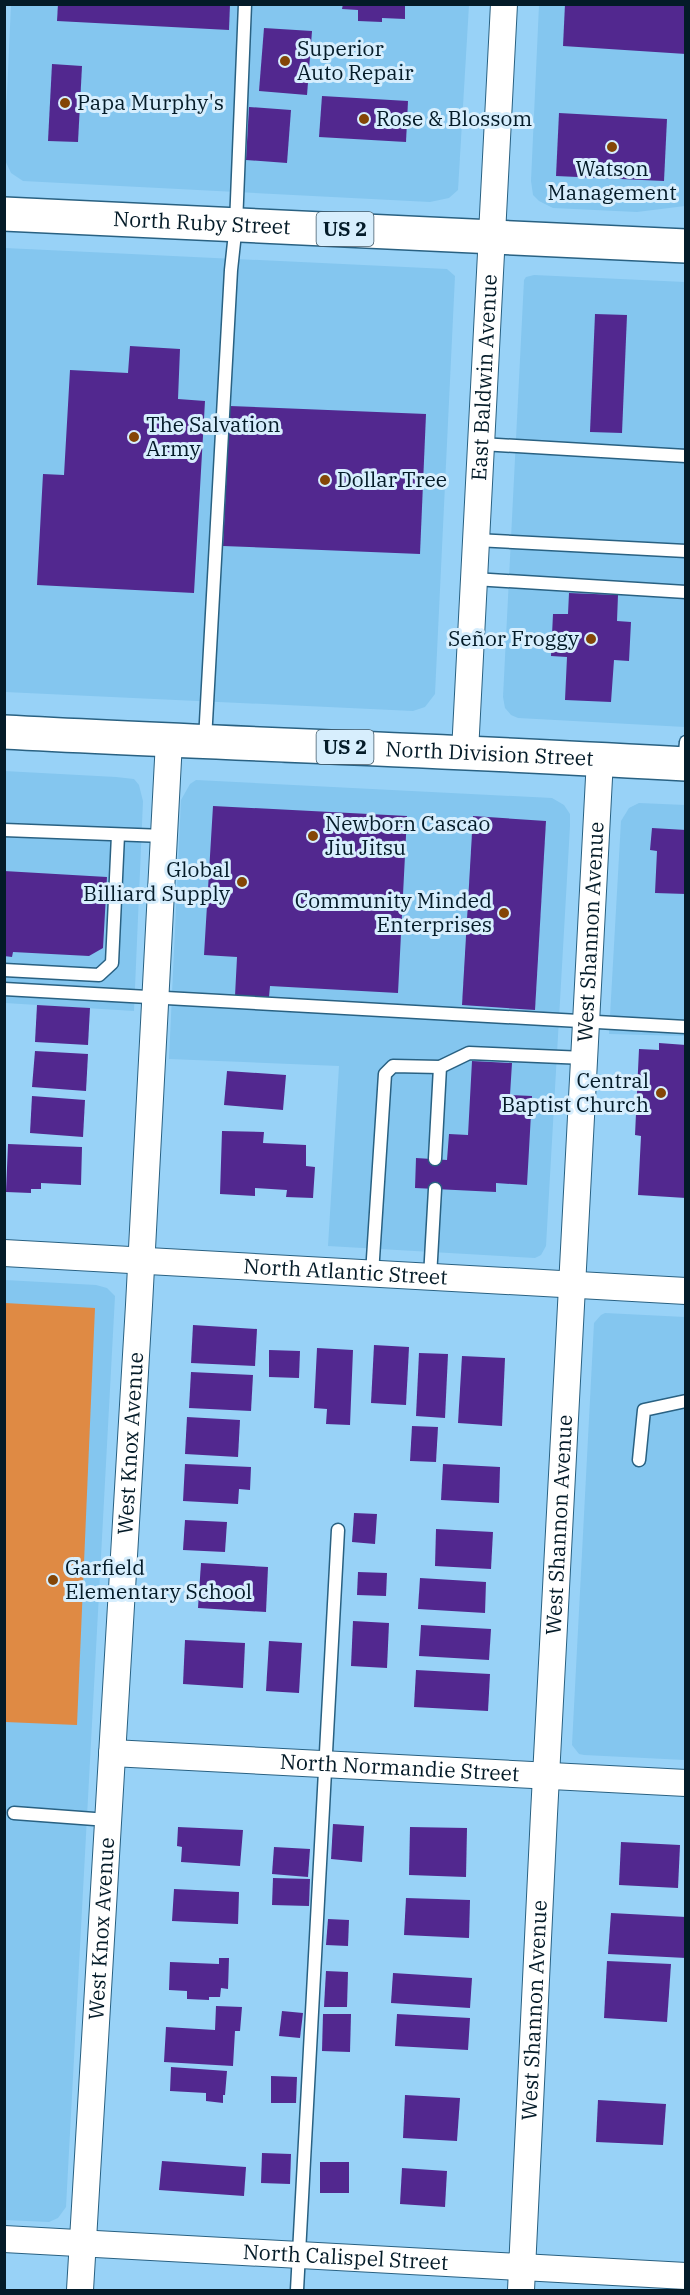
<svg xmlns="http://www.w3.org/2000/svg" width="690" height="2295" viewBox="0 0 690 2295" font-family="'IBM Plex Serif',serif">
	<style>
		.built { fill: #84c6ef }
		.green { fill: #df8a44 }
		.building { fill: #52288f }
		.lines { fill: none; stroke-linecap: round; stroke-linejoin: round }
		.lane-casing { stroke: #296182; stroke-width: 15 }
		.street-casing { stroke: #296182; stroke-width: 28 }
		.primary-casing { stroke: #296182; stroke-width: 36 }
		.lane { stroke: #fff; stroke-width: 12 }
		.street { stroke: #fff; stroke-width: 26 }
		.primary { stroke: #fff; stroke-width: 33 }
		.poi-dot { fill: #844607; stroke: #d7eefd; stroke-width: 2 }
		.labels { text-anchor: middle; stroke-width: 6; stroke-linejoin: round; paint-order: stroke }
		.shield { fill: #d7eefd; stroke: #435a68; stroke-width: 1.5 }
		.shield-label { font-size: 20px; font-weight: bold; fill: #041b28 }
		.poi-label { font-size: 21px; fill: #041b28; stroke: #d7eefd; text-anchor: start }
		.street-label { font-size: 21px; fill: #041b28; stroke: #d7eefd }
	</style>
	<rect width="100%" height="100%" fill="#98d2f7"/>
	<!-- built -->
	<g class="built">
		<path d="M11 5H469L458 190 449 198 430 202 23 181 11 173 4 158Z"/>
		<path d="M539 5H685V206L637 212 553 208 539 201 533 195 531 181Z"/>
		<path d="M5 248 447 269 455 276 435 694 425 707 413 711 5 692Z"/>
		<path d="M534 275 685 282V727L518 718 511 715 505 708 503 697 524 280 526 277Z"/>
		<path d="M4 771 116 777 134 779 139 785 143 801 134 1011 5 1003Z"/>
		<path d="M196 780 552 798 564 805 570 814V826L546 1246 541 1255 535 1258 328 1246 339 1066 169 1059 181 800 190 784Z"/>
		<path d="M639 803 685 805V1036L609 1034 621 821 629 808Z"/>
		<path d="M5 1280 96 1285 107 1288 115 1296 66 2207 58 2218 49 2222 5 2220Z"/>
		<path d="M605 1313 685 1317V1760L584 1755 579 1754 572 1745 594 1323 601 1315Z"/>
	</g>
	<!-- green -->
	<path class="green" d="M5 1303 95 1308 77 1725 5 1722Z"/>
	<!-- building -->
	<g class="building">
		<path d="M58 4H230L229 30 57 21Z"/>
		<path d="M343 4H405V19L382 18V22L358 21V10L342 9Z"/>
		<path d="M565 4H686V54L563 46Z"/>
		<path d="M264 28 312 31 307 95 259 91Z"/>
		<path d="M52 64 82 66 78 142 48 141Z"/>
		<path d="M322 96 408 101 406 142 319 137Z"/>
		<path d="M249 107 291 110 287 163 246 160Z"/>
		<path d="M559 113 667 119 664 181 556 176Z"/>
		<path d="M595 314 627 315 622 433 590 432Z"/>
		<path d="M130 346 180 349 178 399 205 401 194 593 37 585 43 474 64 475 70 370 128 373Z"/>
		<path d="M230 406 426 414 420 554 223 546Z"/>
		<path d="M569 593 618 595 617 621 631 622 629 661 614 660 611 702 565 700 567 657 551 656 553 614H568Z"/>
		<path d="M213 806 407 816 398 993 270 986 269 997 235 996 237 957 204 955Z"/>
		<path d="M473 816 546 821 535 1010 462 1005Z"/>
		<path d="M652 828 686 830V894L655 893 657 851 650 850Z"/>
		<path d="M4 871 107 877 103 948 89 956 13 952 12 957 4 956Z"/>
		<path d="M37 1005 90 1008 88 1045 35 1042Z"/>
		<path d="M659 1043 686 1045V1198L638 1195 641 1136 635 1135 639 1049 659 1050Z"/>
		<path d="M35 1051 88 1054 86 1091 32 1087Z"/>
		<path d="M472 1061 512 1063 510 1095 532 1096 527 1185 496 1183V1192L415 1188 416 1158 447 1160 449 1134 468 1135Z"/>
		<path d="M227 1071 286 1075 283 1110 224 1105Z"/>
		<path d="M32 1096 85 1100 83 1137 30 1133Z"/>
		<path d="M222 1131 264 1132 263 1143 306 1145V1166L315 1167 313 1198 286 1197 287 1190 255 1188V1196L220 1194Z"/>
		<path d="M8 1144 82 1147 81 1185 41 1183V1189H31V1193L6 1192Z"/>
		<path d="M193 1325 257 1329 255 1366 191 1363Z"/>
		<path d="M374 1345 409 1347 406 1405 371 1403Z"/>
		<path d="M317 1348 353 1350 350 1425 326 1424 327 1409 314 1408Z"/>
		<path d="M269 1350 300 1351 299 1378 269 1377Z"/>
		<path d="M419 1353 448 1354 445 1418 416 1416Z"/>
		<path d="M462 1356 505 1358 502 1426 458 1423Z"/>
		<path d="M191 1372 253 1375 251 1411 189 1408Z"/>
		<path d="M187 1417 240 1420 238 1457 185 1454Z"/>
		<path d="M412 1426 438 1427 436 1462 410 1461Z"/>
		<path d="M185 1464 251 1467 250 1490 239 1489 238 1504 183 1501Z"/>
		<path d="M443 1464 500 1467 499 1503 441 1500Z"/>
		<path d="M354 1513 377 1514 375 1544 352 1542Z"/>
		<path d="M185 1520 227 1522 225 1552 183 1550Z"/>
		<path d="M436 1529 493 1532 491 1569 435 1566Z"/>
		<path d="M201 1563 268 1567 266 1612 198 1608Z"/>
		<path d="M358 1572 387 1573 386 1596 357 1595Z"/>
		<path d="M420 1578 486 1582 485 1613 418 1609Z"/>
		<path d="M353 1621 389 1623 387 1668 351 1666Z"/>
		<path d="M421 1625 491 1629 489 1660 419 1656Z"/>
		<path d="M185 1640 245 1643 243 1688 183 1684Z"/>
		<path d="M269 1641 302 1643 299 1693 266 1691Z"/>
		<path d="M416 1670 490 1674 488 1711 414 1707Z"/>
		<path d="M333 1824 364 1826 362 1862 331 1859Z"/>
		<path d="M178 1827 243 1830 240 1866 181 1862 182 1847 177 1846Z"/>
		<path d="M410 1827 467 1828 466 1877 409 1875Z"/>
		<path d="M621 1842 680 1845 678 1888 619 1885Z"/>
		<path d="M274 1847 310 1849 308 1877 272 1874Z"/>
		<path d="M273 1878 310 1879 309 1906 272 1905Z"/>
		<path d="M174 1889 239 1892 238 1924 172 1921Z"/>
		<path d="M406 1898 470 1900 469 1938 404 1935Z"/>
		<path d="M611 1913 686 1917V1958L608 1954Z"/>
		<path d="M328 1919 349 1920 348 1946 326 1945Z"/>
		<path d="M219 1958H229L228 1989 221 1988 220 1997H209V2000L187 1999V1991L169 1990 170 1962 219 1964Z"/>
		<path d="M607 1961 671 1964 667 2022 604 2018Z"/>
		<path d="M326 1971 348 1972 347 2007H324Z"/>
		<path d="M393 1973 472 1978 470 2008 391 2003Z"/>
		<path d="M216 2006 242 2007 240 2031H235L233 2066 164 2062 166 2027 215 2030Z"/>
		<path d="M282 2011 303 2013 300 2038 279 2036Z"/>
		<path d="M323 2014H351L350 2052 322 2051Z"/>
		<path d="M397 2014 470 2018 468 2050 395 2046Z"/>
		<path d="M171 2067 227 2071 225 2095H223V2103L206 2101V2093L170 2091Z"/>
		<path d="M271 2076 297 2077 296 2103H271Z"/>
		<path d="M405 2095 460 2098 457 2141 403 2138Z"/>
		<path d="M598 2100 666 2104 663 2145 596 2142Z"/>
		<path d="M262 2153 291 2154 290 2184 261 2183Z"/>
		<path d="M162 2161 246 2167 244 2196 159 2190Z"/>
		<rect x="320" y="2162" width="29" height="31"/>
		<path d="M402 2168 447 2171 445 2207 400 2204Z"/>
	</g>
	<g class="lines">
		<defs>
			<g id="lane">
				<path d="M481 444 686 456"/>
				<path d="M476 540 686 551"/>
				<path d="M474 579 686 592"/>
				<path d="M205 740 231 270 236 224 245 4"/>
				<path d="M684 762 686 742"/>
				<path d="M4 830 164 836"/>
				<path d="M4 970 99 975 112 963 118 835"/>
				<path d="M4 989 686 1027"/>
				<path d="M435 1159 440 1067"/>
				<path d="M372 1274 385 1074 393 1066 440 1067 469 1053 585 1058"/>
				<path d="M430 1277 435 1189"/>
				<path d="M639 1460 644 1410 686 1401"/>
				<path d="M14 1813 108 1820"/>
				<path d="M297 2290 338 1530"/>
			</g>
			<g id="street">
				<path id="s1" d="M465 752 504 4"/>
				<path id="s2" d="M4 1253 686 1291"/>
				<path id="s3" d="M112 1753 686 1783"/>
				<path id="s4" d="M4 2239 686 2276"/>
				<path id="s5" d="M80 2290 139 1305 169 741"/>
				<path id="s6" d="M521 2290 544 1814 600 759"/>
			</g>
			<g id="primary">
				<path id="s7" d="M4 214 686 246"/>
				<path id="s8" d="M4 732C231 744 459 751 686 764"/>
			</g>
		</defs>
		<!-- lane casing -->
		<use href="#lane" class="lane-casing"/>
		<!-- street casing -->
		<use href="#street" class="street-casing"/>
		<!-- primary casing -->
		<use href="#primary" class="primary-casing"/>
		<!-- lane -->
		<use href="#lane" class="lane"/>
		<!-- street -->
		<use href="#street" class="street"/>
		<!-- primary -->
		<use href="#primary" class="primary"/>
	</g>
	<!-- markers -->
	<g class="poi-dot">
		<circle cx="285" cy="61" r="6"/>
		<circle cx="65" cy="103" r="6"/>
		<circle cx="364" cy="119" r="6"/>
		<circle cx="612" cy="147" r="6"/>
		<circle cx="134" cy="437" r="6"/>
		<circle cx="325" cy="480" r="6"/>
		<circle cx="591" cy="639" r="6"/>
		<circle cx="313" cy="836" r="6"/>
		<circle cx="242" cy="882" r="6"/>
		<circle cx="504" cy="913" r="6"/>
		<circle cx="661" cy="1093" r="6"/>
		<circle cx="53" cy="1580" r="6"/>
	</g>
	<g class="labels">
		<!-- shield labels -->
		<g class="shield">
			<rect x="316.5" y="212" width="57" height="34" rx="4.5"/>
			<rect x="316.5" y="730" width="57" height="34" rx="4.5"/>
		</g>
		<g class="shield-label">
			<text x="345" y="236">US 2</text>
			<text x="345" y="754">US 2</text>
		</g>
		<!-- poi labels -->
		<g class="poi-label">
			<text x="297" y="56">Superior<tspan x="297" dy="24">Auto Repair</tspan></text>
			<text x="77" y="110">Papa Murphy's</text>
			<text x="376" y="126">Rose &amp; Blossom</text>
			<text x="612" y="176" text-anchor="middle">Watson<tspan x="612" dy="24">Management</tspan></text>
			<text x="146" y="432">The Salvation<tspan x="146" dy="24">Army</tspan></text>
			<text x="337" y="487">Dollar Tree</text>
			<text x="579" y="646" text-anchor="end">Señor Froggy</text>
			<text x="325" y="831">Newborn Cascao<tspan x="325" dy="24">Jiu Jitsu</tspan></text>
			<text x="230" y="877" text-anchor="end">Global<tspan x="230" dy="24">Billiard Supply</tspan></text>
			<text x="492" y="908" text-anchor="end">Community Minded<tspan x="492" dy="24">Enterprises</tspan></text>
			<text x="649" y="1088" text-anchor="end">Central<tspan x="649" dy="24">Baptist Church</tspan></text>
			<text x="65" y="1575">Garfield<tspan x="65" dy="24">Elementary School</tspan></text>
		</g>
		<!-- street labels -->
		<g class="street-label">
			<text dy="7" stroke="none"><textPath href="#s7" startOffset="198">North Ruby Street</textPath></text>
			<text dy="7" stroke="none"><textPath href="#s1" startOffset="375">East Baldwin Avenue</textPath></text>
			<text dy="7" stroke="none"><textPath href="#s8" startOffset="486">North Division Street</textPath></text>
			<text dy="7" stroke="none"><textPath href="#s6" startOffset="1360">West Shannon Avenue</textPath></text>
			<text dy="7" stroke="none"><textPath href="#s2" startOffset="342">North Atlantic Street</textPath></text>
			<text dy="7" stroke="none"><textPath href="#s5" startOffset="848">West Knox Avenue</textPath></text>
			<text dy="7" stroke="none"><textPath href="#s6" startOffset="766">West Shannon Avenue</textPath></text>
			<text dy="7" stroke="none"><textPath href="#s3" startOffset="288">North Normandie Street</textPath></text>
			<text dy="7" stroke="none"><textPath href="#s5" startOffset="362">West Knox Avenue</textPath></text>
			<text dy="7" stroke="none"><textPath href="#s6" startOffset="280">West Shannon Avenue</textPath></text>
			<text dy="7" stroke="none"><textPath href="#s4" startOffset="342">North Calispel Street</textPath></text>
		</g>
	</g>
	<!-- border -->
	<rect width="690" height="2295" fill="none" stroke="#041b28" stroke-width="12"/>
</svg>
